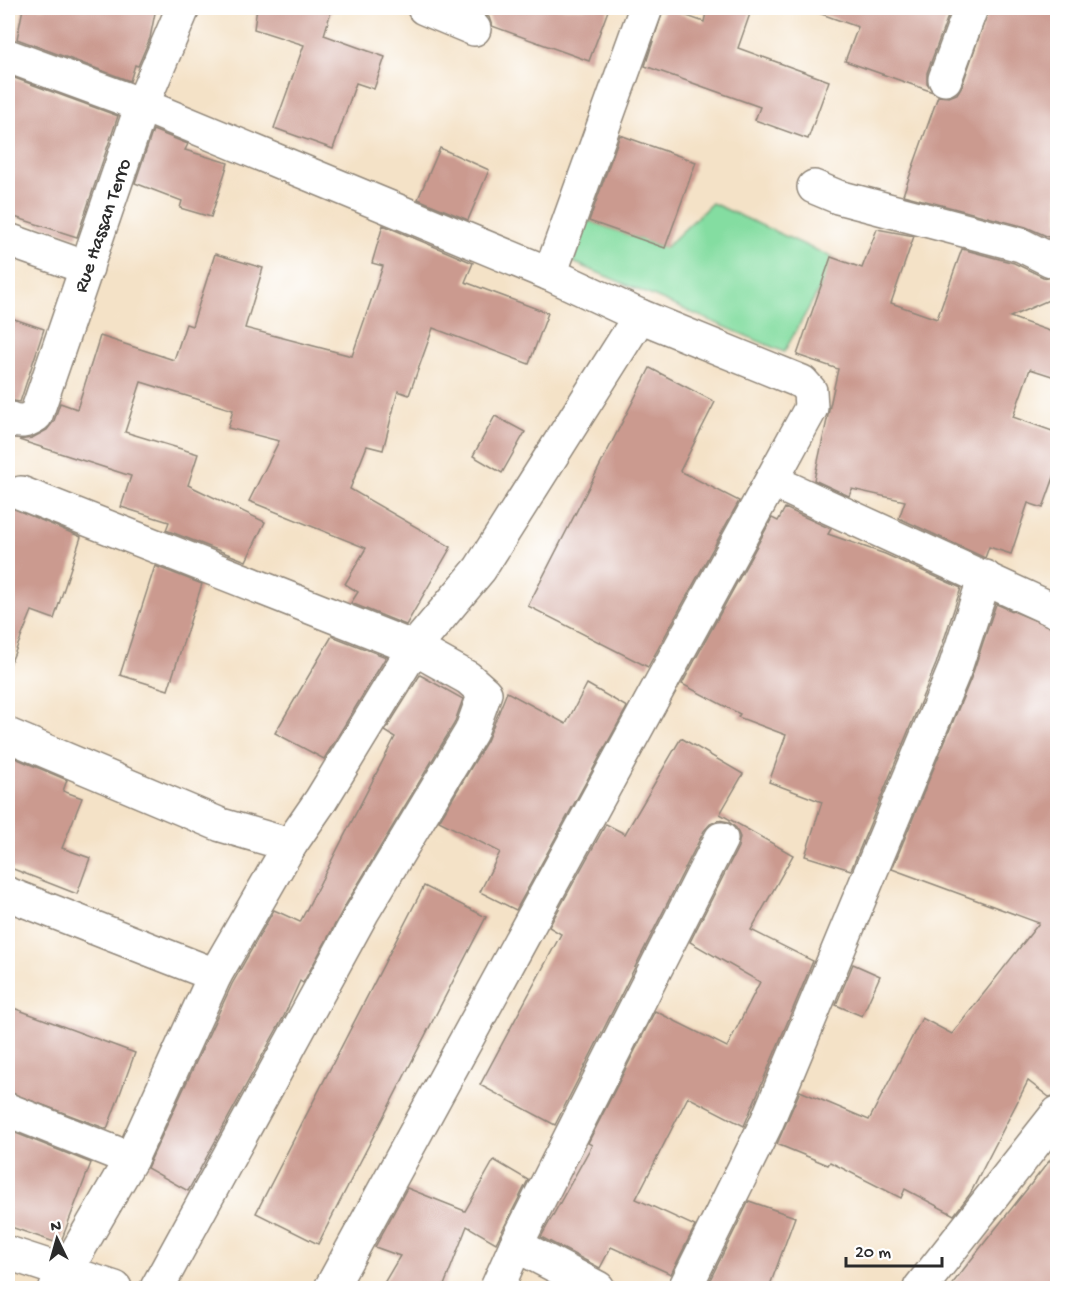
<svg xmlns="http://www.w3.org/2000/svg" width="1065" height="1296" viewBox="0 0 1065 1296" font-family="'Gochi Hand',sans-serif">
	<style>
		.green { fill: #84dda1; stroke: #588466; stroke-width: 1.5 }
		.building { fill: #cb9a8f }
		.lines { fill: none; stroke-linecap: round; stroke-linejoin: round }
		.street-casing { stroke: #908679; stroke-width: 36 }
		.street { stroke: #fff; stroke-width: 33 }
		.labels { text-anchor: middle; stroke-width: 6; stroke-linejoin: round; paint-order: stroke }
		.street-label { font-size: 20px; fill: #2b2b2b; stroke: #fff }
	</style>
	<rect width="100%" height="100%" fill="#fff"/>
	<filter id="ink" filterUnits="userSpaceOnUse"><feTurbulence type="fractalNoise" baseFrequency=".0167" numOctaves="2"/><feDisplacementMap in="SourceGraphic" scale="12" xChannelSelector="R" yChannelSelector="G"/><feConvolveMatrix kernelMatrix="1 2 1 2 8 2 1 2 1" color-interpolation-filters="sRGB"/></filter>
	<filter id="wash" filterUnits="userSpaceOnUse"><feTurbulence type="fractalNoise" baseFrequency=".008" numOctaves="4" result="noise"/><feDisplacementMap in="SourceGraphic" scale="24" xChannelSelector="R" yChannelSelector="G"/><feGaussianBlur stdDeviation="1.35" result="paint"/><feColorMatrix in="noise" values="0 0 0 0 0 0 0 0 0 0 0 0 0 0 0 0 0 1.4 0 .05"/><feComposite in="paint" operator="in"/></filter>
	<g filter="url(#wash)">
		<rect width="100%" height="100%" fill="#f4e2c7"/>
		<!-- green -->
		<path class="green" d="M712 203 836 259 784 352 573 262 584 219 665 248Z"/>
		<g id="blocks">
			<!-- building -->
			<g class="building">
				<path d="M23 8H156L150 38 138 66 135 65 130 81 17 39Z"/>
				<path d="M257 8H332L324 35 385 57 374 89 356 83 333 149 274 128 304 45 254 29Z"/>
				<path d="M471 8H609L589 61 492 26 489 17Z"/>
				<path d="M664 8 704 22 707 8H752L738 48 829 81 808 139 755 120 760 107 645 66Z"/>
				<path d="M813 8H951L927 73V83L933 92 845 61 858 27 813 11Z"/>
				<path d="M989 8H1058V241L1026 227 903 195 938 96 949 97 957 94 962 86Z"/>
				<path d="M9 76 118 116 77 237 8 215Z"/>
				<path d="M153 130 188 144 185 150 228 163 211 217 180 208 182 201 135 183Z"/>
				<path d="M620 135 696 162 665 248 589 221Z"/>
				<path d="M440 148 489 170 468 220 418 199Z"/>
				<path d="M383 225 473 263 465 282 548 313 529 364 433 328 409 395 398 391 383 450 367 446 350 489 451 547 406 625 351 603 358 592 345 584 366 548 249 501 279 441 228 428 233 410 141 382 125 432 198 454 188 485 265 522 246 561 166 530 169 522 121 507 131 476 19 440 32 438 47 430 54 421 60 403 77 409 100 336 174 360 186 324 192 326 215 254 263 268 245 328 352 356 383 266 372 263Z"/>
				<path d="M877 229 914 236 891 303 937 319 962 249 1014 263 1043 277 1058 279V296L1010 317 1058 334V378L1030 369 1013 417 1058 433V466L1043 508 1028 503 1011 554 989 547 985 558 899 518 905 501 852 489 849 496 814 480 838 369 797 355 831 257 862 268Z"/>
				<path d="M8 317 44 329 20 402 8 400Z"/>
				<path d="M650 368 715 402 680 471 739 501 648 667 528 606Z"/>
				<path d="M495 416 525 432 502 473 473 456Z"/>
				<path d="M8 506 81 537 54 619 32 611 8 669Z"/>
				<path d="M785 508 831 529 828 534 885 554 961 588 936 664 851 870 805 856 822 802 769 782 786 735 738 717 740 714 682 684 772 518 778 521Z"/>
				<path d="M155 566 202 584 168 690 120 675Z"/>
				<path d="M996 604 1058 630V1095L1049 1097 1028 1081 970 1194 954 1215 905 1189 901 1198 830 1162 828 1165 777 1144 800 1091 869 1120 922 1018 952 1034 1039 923 892 869 971 678Z"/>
				<path d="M332 636 386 657 324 759 275 733Z"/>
				<path d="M420 675 463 699 454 724 346 904 303 983 300 981 284 1016 188 1191 147 1168 232 984 274 910 300 922 395 737 385 731Z"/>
				<path d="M587 684 627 707 516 910 480 892 500 852 439 821 487 741 507 692 566 724Z"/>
				<path d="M681 738 743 774 720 814 793 855 751 930 813 961 744 1126 688 1097 636 1199 695 1226 671 1274 611 1247 600 1268 541 1237 592 1145 588 1143 655 1011 727 1047 760 982 690 942 738 847 740 837 736 828 729 822 719 820 710 824 704 831 555 1125 480 1085 561 934 549 927 606 824 625 834Z"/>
				<path d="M8 755 67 780 63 791 82 798 62 848 90 858 77 894 8 867Z"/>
				<path d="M424 886 486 917 318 1244 256 1213Z"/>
				<path d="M853 964 880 976 862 1016 836 1005Z"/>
				<path d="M8 1006 135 1053 107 1129 8 1092Z"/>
				<path d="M8 1130 91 1163 60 1244 8 1226Z"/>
				<path d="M1058 1150V1288H949L985 1242Z"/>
				<path d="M494 1160 528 1180 496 1243 467 1226 443 1288H381L400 1256 375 1247 407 1188 465 1211Z"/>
				<path d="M749 1201 795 1217 769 1288H706Z"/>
			</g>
		</g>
	</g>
	<g filter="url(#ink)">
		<use href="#blocks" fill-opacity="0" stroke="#908679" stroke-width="1.5"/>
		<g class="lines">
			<defs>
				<g id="street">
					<path d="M424 8 474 29"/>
					<path d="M8 56 142 105 550 274 640 316 480 569 414 648 321 800 290 845 215 975 131 1159 56 1288"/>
					<path d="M945 79 971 8"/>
					<path d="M814 187 838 197 1021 245 1051 260H1058"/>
					<path d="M8 240 87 268"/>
					<path d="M550 274 646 8"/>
					<path d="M8 418C19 423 26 422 36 415L142 105 183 8"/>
					<path d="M772 481 1058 612"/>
					<path d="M21 493 414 648 468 678 485 693 471 732 362 913 157 1288"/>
					<path d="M8 735 221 825 290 845"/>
					<path d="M8 894 215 975"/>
					<path d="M8 1110 131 1159"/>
					<path d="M516 1245 721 839"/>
					<path d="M8 1253 115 1288"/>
					<path d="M331 1288 811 408 810 391 802 382 640 316"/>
					<path d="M497 1288 516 1245 598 1288"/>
					<path d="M685 1288 766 1124 954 671 985 577"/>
					<path d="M920 1288 1058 1113"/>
				</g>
			</defs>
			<!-- street casing -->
			<use href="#street" class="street-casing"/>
			<!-- street -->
			<use href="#street" class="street"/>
		</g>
	</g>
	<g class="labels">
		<!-- street labels -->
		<g class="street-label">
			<text transform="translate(101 225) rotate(-71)" y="7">Rue Hassan Terro</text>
		</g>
	</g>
	<!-- margin -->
	<rect width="1065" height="1296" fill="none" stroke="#fff" stroke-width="30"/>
	<!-- north arrow -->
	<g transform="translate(57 1239) rotate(355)" stroke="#ffffff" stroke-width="4.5" paint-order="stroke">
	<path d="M0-4.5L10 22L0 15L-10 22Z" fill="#2b2b2b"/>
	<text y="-9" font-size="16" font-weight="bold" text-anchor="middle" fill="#2b2b2b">N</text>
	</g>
	<!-- scale -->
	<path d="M846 1257v9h96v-9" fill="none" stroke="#2b2b2b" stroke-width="3"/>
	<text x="855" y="1257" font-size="18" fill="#2b2b2b" stroke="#ffffff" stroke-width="4.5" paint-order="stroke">20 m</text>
</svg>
